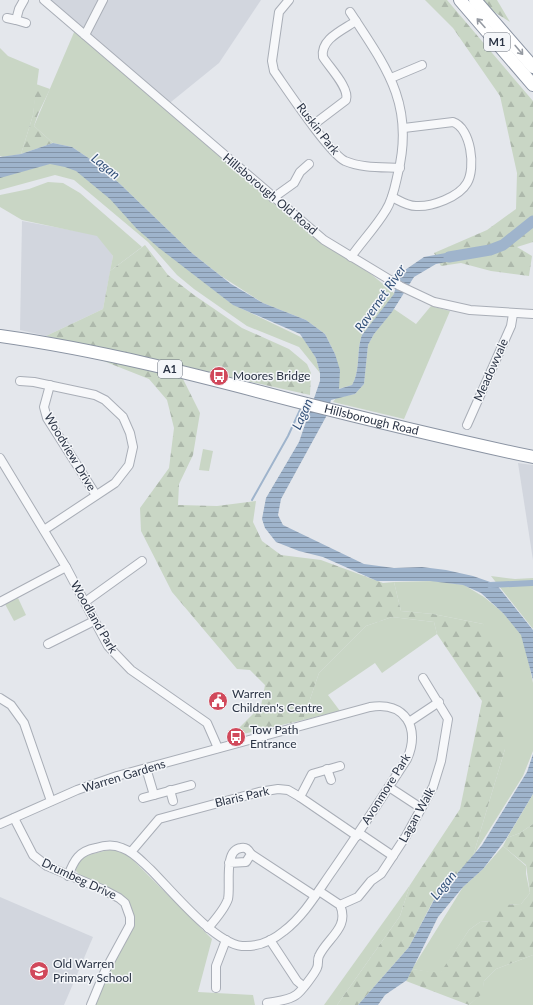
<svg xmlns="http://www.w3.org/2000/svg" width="533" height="1005" viewBox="0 0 533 1005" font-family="Lato,sans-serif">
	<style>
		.built { fill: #d2d6de }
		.green { fill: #c9d6c5 }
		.forest { fill: url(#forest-firs) }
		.water { fill: url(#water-rules) }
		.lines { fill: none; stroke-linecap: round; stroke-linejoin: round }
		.stream { stroke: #9fb4cc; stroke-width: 2 }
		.canal { stroke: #9fb4cc; stroke-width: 6 }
		.river { stroke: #9fb4cc; stroke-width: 11 }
		.minor-casing { stroke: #a9aeb7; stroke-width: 10 }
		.highway-casing { stroke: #8b94a3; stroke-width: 14 }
		.minor { stroke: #f7f8fa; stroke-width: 8 }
		.highway { stroke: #fff; stroke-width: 12 }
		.oneway { stroke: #959aa2 }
		.labels { text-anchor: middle; stroke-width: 3; stroke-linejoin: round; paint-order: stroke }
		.shield { fill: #f4f6f9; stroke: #676e7b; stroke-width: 1 }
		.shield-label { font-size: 11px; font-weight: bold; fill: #2b3445 }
		.street-label { font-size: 12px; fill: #2b3445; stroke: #f4f6f9 }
		.poi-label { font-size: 12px; fill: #2b3445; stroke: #f4f6f9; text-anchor: start }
		.water-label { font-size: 13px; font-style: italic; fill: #34527a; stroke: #f4f6f9 }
	</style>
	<defs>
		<pattern id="forest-firs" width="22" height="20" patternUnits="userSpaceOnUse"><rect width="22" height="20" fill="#c9d6c5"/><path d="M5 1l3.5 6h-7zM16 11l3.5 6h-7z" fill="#adb8ab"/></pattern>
		<pattern id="water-rules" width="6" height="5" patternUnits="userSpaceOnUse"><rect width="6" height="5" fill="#9fb4cc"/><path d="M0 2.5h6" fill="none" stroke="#8293a7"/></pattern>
	</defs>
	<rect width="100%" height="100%" fill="#e4e7ec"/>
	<!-- built -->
	<g class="built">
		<path d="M44 0H261L219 63 166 106Z"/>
		<path d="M22 221 98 235 113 256 103 309 46 336 20 330Z"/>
		<path d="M518 463 533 465V560Z"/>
		<path d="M0 897 93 937 64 1005H0Z"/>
	</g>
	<!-- green -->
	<g class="green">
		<path d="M75 30 279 208 329 247 371 274 395 294 362 335C356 351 361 370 352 385L338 389 335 354 325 334 306 320 263 303 221 276 193 254 119 183 93 161 72 147 53 143 34 126Z"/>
		<path d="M0 48 8 56 39 69 33 115 21 154 3 157 0 156Z"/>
		<path d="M52 163 71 167 90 180 114 201 150 240 232 304 305 339 316 358 320 373 299 347 247 326 194 289 177 275 148 242 74 180 55 175 0 190V177Z"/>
		<path d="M48 182 63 183 80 193 142 247 110 271 113 256 97 236 22 220 0 207V195L29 189Z"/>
		<path d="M431 306 450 311 404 419 333 402 336 398 355 394 364 384 368 345 374 334 394 309 416 324Z"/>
		<path d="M203 449 213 451 209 471 199 470Z"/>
		<path d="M491 576 515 579 533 578V629Z"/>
		<path d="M434 581 464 585 484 597 501 611 523 635 533 683V751L523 776 473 856 505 749 483 624 433 614 401 611 394 582Z"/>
		<path d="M18 598 26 615 14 621 5 604Z"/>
		<path d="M392 617 434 622 437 634 382 673 375 663 328 695 340 711 303 720 319 673 366 626Z"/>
		<path d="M533 794V824L520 833 507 838Z"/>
		<path d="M503 846 526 866V874L530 893 521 904H510L491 921 480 922 469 930 440 974 412 969 463 887 483 869Z"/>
		<path d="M112 849 128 855 212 939 198 992 253 995 255 1005H93L109 969 129 932V903L117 892 81 876 76 871 75 865 81 857Z"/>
		<path d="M410 885 400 916 337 1005H324Z"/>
		<path d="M533 955V1005H469L482 993 484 981 496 969Z"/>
	</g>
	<!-- forest -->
	<g class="forest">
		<path d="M425 0H447L533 101V242L517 247 532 256 529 276 491 271 461 263 441 266 434 253 487 230 516 209 517 173 500 96 453 28Z"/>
		<path d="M483 0H497L510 22 491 10Z"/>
		<path d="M36 84 50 89 38 114 34 126 53 143 21 154 33 115Z"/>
		<path d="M145 245 168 275 194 295 242 328 289 349 307 364 311 373 310 395 46 336 103 309 110 271Z"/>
		<path d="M101 360 181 375 200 413 193 455 179 484 178 505 217 506 256 501 253 522 262 541 281 555 321 560 383 583 394 582 401 611 433 614 483 624 506 660 505 749 473 856 433 901 409 947 358 1005H337L400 916 410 885 460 809 482 701 437 634 434 622 392 617 366 626 319 673 303 720 230 737 261 706 265 685 250 670 237 669 172 592 141 531 140 508 169 468 174 428 167 400 149 379Z"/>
		<path d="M533 824V955L496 969 484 981 483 993 469 1005 406 981 412 969 440 973 469 930 480 922 491 921 492 913 499 905 521 904 530 893 526 865 503 846 507 838 520 833Z"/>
	</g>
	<!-- water -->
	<g class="water">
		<path d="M53 143 72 147 93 161 119 183 193 254 231 284 263 303 306 320 325 334 335 354 340 370 339 389 352 385C361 370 356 351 362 335L394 294 398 277 405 270 424 257 462 250 463 259 436 264 414 277 392 312 374 334 368 345 364 384 355 394 331 400 327 415 281 499 278 515 283 525 364 564 394 568 422 567 446 570 473 576 496 584 533 630V680L521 635 503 613 481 593 463 585 430 581H377L323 557 299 551 276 542 265 528 262 519 266 498 299 442 320 381V373L316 358 300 334 233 305 159 248 137 229 110 199 76 171 65 167 50 164 0 178V157L21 154Z"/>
		<path d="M533 754V794L506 839 483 869 463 887 438 917 407 980 385 995 378 1005H358L409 947 434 900 482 845 527 772Z"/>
	</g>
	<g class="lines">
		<!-- stream -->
		<path class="stream" d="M252 500 288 436 300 410"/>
		<!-- canal -->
		<path class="canal" d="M490 585 532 583"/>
		<!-- river -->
		<path class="river" d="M449 257 490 250 503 245 533 221"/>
		<defs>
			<g id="minor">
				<path d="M44 0 324 240 400 286 434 302 470 310 533 314"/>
				<path d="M289 0 279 12 272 61 274 71C286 88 329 153 345 161 361 168 382 167 400 168"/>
				<path d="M350 12C386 67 415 104 398 173 395 186 393 199 386 210 376 227 362 241 351 257"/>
				<path d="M7 18 16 20 19 9 24 0"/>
				<path d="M16 20 26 23"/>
				<path d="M85 35 103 0"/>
				<path d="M391 78 422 65"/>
				<path d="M313 125 346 100C350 88 329 67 323 57 320 39 343 30 356 21"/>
				<path d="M392 197C400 201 407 206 416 206 432 207 459 197 467 183 476 168 471 128 453 122L404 128"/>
				<path d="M273 198 294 183 300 172 309 164"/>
				<path d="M20 381 34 382 95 395 105 400 123 417 130 433 133 447 129 465 115 483 44 530"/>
				<path d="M50 385 44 407 47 418 96 495"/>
				<path d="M467 425 511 326 513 314"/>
				<path d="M0 458 66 567 108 646 131 670 207 723 218 748"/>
				<path d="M0 602 66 567"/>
				<path d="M85 602 142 561"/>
				<path d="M48 644 94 621"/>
				<path d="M0 698 11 705 24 723 51 801"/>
				<path d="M409 722 439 702"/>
				<path d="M146 768 154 795"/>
				<path d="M327 769 331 780"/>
				<path d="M389 787 421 808"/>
				<path d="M170 790 173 801"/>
				<path d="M300 797 312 774 340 766"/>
				<path d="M143 798 191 785"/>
				<path d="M14 818 33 855 47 866 102 889 119 898 125 903 130 917V925L105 971 91 1005"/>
				<path d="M0 824 77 790 117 776 370 707C405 701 421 728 407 759 383 796 358 834 333 870 318 891 305 915 284 931 272 941 258 947 242 946 214 943 171 890 151 870 142 862 134 852 122 848 113 844 105 845 96 848 79 851 74 860 68 876"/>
				<path d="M359 833 393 856"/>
				<path d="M131 852 159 819 259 792 278 789 288 790 300 797 357 836"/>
				<path d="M251 854 315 896"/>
				<path d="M340 905 358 897 371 881 381 874 406 836 433 787 441 761 448 719 423 678"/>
				<path d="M208 928C215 920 225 908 228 899 231 886 223 850 241 848 246 847 248 849 251 854L246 862 229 863"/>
				<path d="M270 940 297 981 303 986"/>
				<path d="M216 988V966L226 940"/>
				<path d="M267 1003C276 1001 288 1001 296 995 301 992 315 973 317 968 319 964 317 960 319 956 327 938 350 928 340 905L319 891"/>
			</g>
			<g id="highway">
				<path d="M460 0 533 85"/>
				<path d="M475 0 533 67"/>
				<path id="s1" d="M0 336C100 350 197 375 295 401 374 421 453 440 533 457"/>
			</g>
		</defs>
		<!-- minor casing -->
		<use href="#minor" class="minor-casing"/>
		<!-- highway casing -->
		<use href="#highway" class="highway-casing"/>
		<!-- minor -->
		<use href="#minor" class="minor"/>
		<!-- highway -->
		<use href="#highway" class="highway"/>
	</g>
	<!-- one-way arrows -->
	<defs><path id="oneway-shaft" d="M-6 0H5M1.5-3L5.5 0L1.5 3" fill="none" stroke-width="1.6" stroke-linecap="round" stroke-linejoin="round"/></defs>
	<g class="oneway">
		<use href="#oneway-shaft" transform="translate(481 23) rotate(-132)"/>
		<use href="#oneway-shaft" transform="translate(519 50) rotate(50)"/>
	</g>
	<!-- icons -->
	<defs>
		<symbol id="bus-disc" viewBox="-11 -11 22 22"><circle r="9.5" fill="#d1495b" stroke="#f4f6f9"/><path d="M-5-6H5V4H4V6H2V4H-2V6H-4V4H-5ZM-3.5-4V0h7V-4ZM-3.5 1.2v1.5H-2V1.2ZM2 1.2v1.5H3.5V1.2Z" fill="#fff"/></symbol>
		<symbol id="civic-disc" viewBox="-11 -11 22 22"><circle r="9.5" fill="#d1495b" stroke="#f4f6f9"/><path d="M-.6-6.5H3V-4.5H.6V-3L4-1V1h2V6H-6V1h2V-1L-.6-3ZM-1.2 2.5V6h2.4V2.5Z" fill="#fff"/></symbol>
		<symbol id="school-disc" viewBox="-11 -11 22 22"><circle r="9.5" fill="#d1495b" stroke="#f4f6f9"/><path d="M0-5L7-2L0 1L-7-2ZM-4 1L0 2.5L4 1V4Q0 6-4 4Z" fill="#fff"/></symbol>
	</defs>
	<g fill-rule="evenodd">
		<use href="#bus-disc" x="208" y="365" width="22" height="22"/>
		<use href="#civic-disc" x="207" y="690" width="22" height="22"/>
		<use href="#bus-disc" x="225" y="726" width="22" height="22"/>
		<use href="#school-disc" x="28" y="960" width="22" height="22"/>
	</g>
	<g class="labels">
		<!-- shield labels -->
		<g class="shield">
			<rect x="484" y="33" width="26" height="18" rx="3"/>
			<rect x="158" y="360" width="24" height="18" rx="3"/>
		</g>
		<g class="shield-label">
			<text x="497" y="46">M1</text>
			<text x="170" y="373">A1</text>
		</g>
		<!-- street labels -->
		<g class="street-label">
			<text transform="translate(318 129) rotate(52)" y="4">Ruskin Park</text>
			<text transform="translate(270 194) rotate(40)" y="4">Hillsborough Old Road</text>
			<text transform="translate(491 370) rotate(-66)" y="4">Meadowvale</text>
			<text dy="4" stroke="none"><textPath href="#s1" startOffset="381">Hillsborough Road</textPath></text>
			<text transform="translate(70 452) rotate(59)" y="4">Woodview Drive</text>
			<text transform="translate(94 617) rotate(60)" y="4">Woodland Park</text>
			<text transform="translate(124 776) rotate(-17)" y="4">Warren Gardens</text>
			<text transform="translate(386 789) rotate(-58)" y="4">Avonmore Park</text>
			<text transform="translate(242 797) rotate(-13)" y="4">Blaris Park</text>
			<text transform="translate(417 815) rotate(-61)" y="4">Lagan Walk</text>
			<text transform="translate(79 879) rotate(25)" y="4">Drumbeg Drive</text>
		</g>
		<!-- poi labels -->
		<g class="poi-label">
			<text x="233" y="380">Moores Bridge</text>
			<text x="232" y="698">Warren<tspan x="232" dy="14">Children's Centre</tspan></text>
			<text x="250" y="734">Tow Path<tspan x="250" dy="14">Entrance</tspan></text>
			<text x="53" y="968">Old Warren<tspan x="53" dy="14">Primary School</tspan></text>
		</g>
		<!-- water labels -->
		<g class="water-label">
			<text transform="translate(106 166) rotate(39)" y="5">Lagan</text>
			<text transform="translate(380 298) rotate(-55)" y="5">Ravernet River</text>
			<text transform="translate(302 414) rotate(-66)" y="5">Lagan</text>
			<text transform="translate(443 885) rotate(-51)" y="5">Lagan</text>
		</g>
	</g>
</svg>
